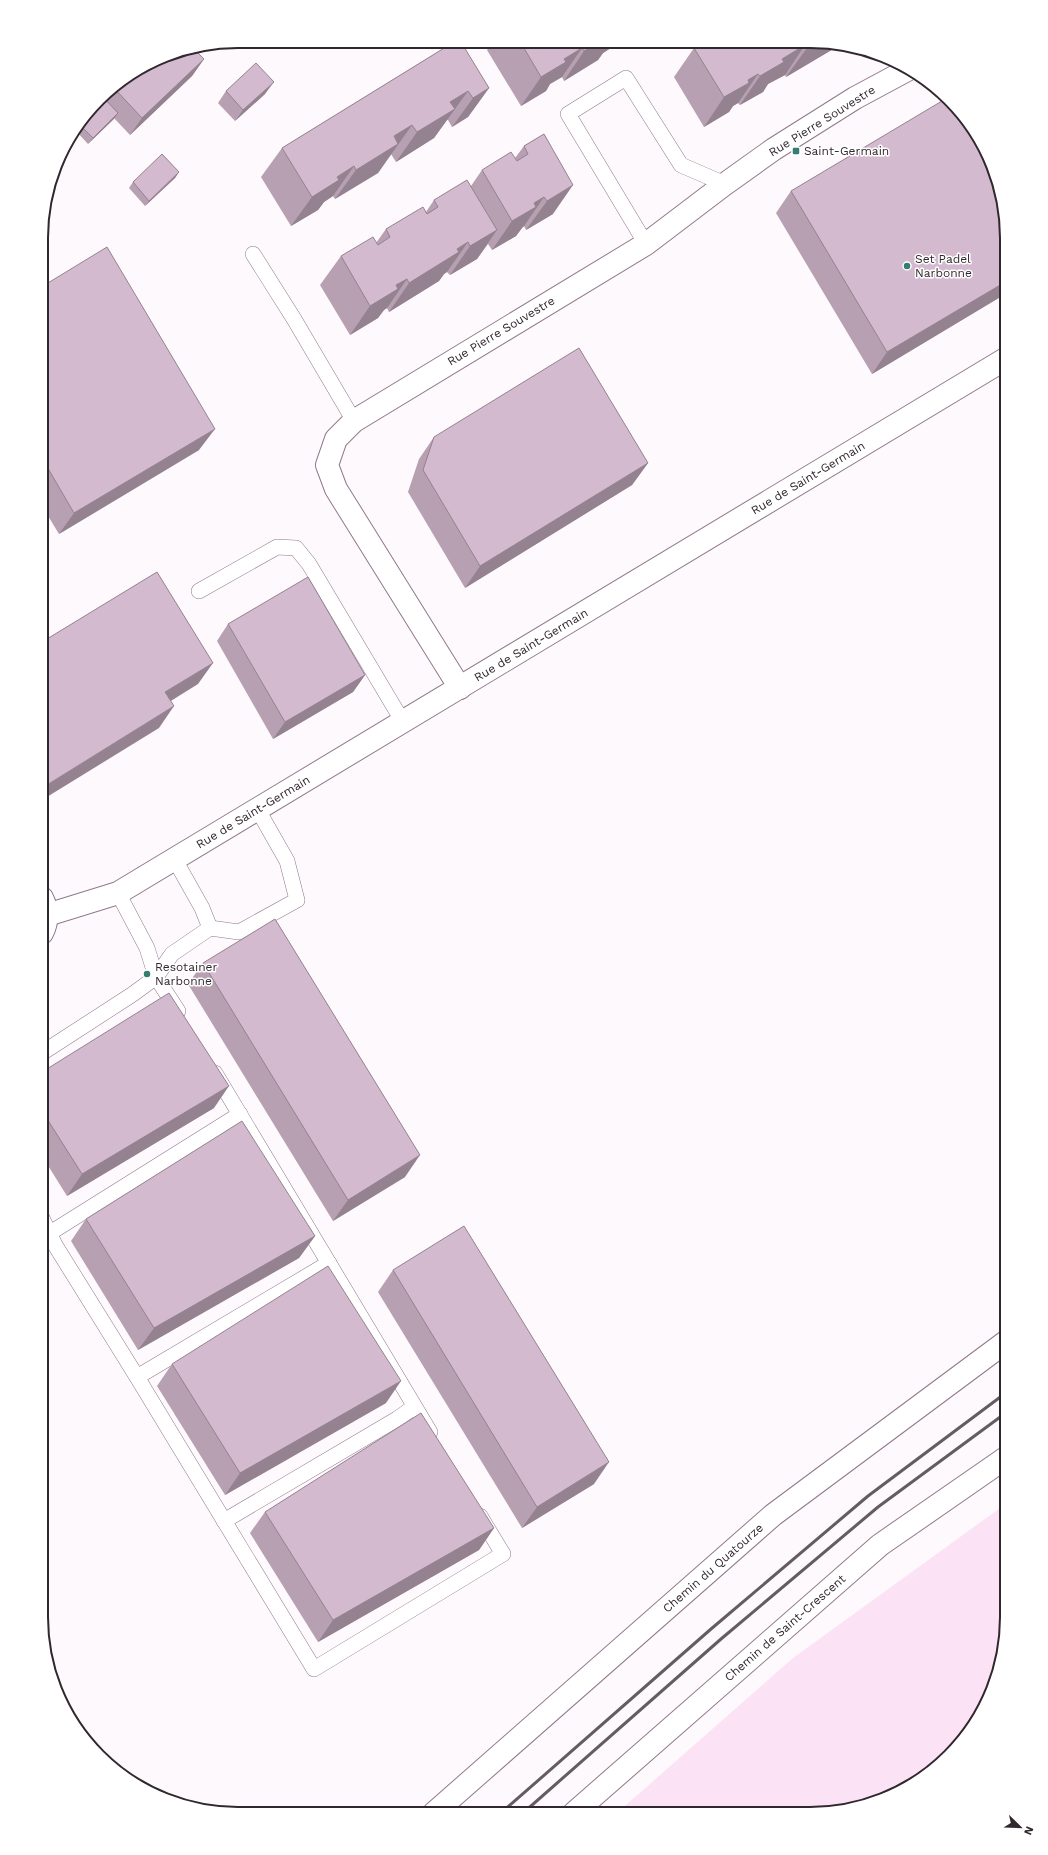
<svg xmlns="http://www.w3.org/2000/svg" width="1048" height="1855" viewBox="0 0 1048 1855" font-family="'Work Sans',sans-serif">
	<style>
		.green { fill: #fbe2f5 }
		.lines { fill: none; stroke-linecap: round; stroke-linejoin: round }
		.lane-casing { stroke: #91798c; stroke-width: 16 }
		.street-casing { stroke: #91798c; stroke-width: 24 }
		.lane { stroke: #fff; stroke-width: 15 }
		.street { stroke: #fff; stroke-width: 22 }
		.rail { stroke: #655c62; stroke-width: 3 }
		.wall { fill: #b6a0b1 }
		.shaded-wall { fill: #948290 }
		.building { fill: #d4bace; stroke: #948290 }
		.poi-dot { fill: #357c73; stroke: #fff; stroke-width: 1.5 }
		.labels { text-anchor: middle; stroke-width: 3; stroke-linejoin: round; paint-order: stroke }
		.street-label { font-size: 12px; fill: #31272e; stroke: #fff }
		.poi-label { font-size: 12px; fill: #31272e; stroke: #fff; text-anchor: start }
		.rim { fill: none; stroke: #31272e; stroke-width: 2 }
	</style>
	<rect width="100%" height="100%" fill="#fef9fd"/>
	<!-- green -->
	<path class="green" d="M1007 1503V1630L992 1692 966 1737 930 1773 873 1803 810 1814 617 1813 793 1658Z"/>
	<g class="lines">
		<defs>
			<g id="lane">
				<path d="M646 244 568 114 626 78 681 165 725 184"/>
				<path d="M253 254 294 319 354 421"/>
				<path d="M199 591 277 547 296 548 309 564 403 722"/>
				<path d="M118 893 147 948 156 977 178 1011"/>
				<path d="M210 928 239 932 297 900 287 861 258 810"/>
				<path d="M42 1053 133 994 156 977 172 954 210 928 202 908 175 860"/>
				<path d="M215 1073 430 1432"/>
				<path d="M41 1216 55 1245 137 1377 314 1669 503 1554 480 1516"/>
				<path d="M50 1233 240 1114"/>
				<path d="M137 1377 329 1263"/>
				<path d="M224 1521 397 1419 414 1407"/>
			</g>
			<g id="street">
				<path d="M460 688 336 489 327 465 336 439 354 421 646 244 725 184 774 149 855 98 909 69"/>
				<path d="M47 915 118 893 1007 358"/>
				<path d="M42 933C48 922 48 909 42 898"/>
				<path d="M434 1813 773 1515 1007 1341"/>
				<path d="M574 1813 880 1545 1007 1457"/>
			</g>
		</defs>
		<!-- lane casing -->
		<use href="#lane" class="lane-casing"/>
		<!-- street casing -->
		<use href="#street" class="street-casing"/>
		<!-- lane -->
		<use href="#lane" class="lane"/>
		<!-- street -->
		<use href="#street" class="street"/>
		<!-- rail -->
		<g class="rail">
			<path d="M501 1813 711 1629 868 1496 1007 1392"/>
			<path d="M523 1813 721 1639 878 1507 1007 1412"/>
		</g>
	</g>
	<!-- wall -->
	<g class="wall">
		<path d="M454 42 489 88 468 117 452 127 448 120H447L434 138 396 162 391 154 378 173 335 199 333 196 324 202 318 210 291 226 261 177 282 148Z"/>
		<path d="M493 43H625L616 49 614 46 603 53 598 60 564 81 562 77 550 84 546 91 521 106 487 50Z"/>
		<path d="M840 45 786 77 785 75 768 84 763 92 740 105 738 103 733 106 729 112 704 127 674 77 694 48Z"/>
		<path d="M163 56 204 59 192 76 130 135 114 118 88 144 76 131 108 90Z"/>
		<path d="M226 91 265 94 235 121 218 103Z"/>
		<path d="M544 134 553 214 526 230 524 226 522 228 516 236 492 250 488 244 477 259 450 275 447 272 444 274 439 281 389 312 387 308 384 310 378 318 350 335 320 285 341 256 376 243 386 229 426 212 434 200 471 186 482 170 515 158 524 146Z"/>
		<path d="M179 172 175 178 145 206 129 188 133 182Z"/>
		<path d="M791 191 1007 238V293L872 374 776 213Z"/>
		<path d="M43 286 199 450 59 534 42 506Z"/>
		<path d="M434 437 648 463 632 485 465 588 408 492 419 459Z"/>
		<path d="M228 624 365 675 353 692 273 739 217 641Z"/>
		<path d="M203 963 405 1177 333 1221 188 984Z"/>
		<path d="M42 1072 214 1108 67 1196 42 1156Z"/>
		<path d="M86 1219 315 1236 299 1258 138 1350 71 1241Z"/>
		<path d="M393 1270 594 1484 522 1528 378 1292Z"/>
		<path d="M172 1364 386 1403 225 1495 157 1386Z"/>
		<path d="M265 1512 494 1528 479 1550 318 1642 250 1533Z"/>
	</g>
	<!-- shaded-wall -->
	<g class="shaded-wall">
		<path d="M597 43H616L614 46 603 53 598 60 564 81 584 51Z"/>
		<path d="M620 43H625L616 49Z"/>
		<path d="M805 45 785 75 768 84 763 92 740 105 760 76 782 59Z"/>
		<path d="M813 45H840L786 77 807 48Z"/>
		<path d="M582 48 562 77 550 84 546 91 521 106 541 77 564 59Z"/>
		<path d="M204 59 192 76 130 135 142 118Z"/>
		<path d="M758 74 738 103 733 106 729 112 704 127 724 97 748 80Z"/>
		<path d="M274 82 265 94 235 121 243 110Z"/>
		<path d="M489 88 468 117 452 127 473 98Z"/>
		<path d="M468 91 434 138 396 162 417 132 450 102Z"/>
		<path d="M118 113 114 119 88 144 93 138Z"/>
		<path d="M412 125 378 173 335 199 356 170 394 136Z"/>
		<path d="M354 166 333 196 324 202 318 210 291 226 312 197 337 177Z"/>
		<path d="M179 172 175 178 145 206 149 201Z"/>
		<path d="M573 185 553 214 526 230 547 201Z"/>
		<path d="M544 197 524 226 522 228 516 236 492 250 512 221 534 203Z"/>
		<path d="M497 230 477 259 450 275 470 246Z"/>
		<path d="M468 242 447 272 444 274 439 281 389 312 409 283 457 249Z"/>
		<path d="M407 279 387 308 384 310 378 318 350 335 370 306 396 285Z"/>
		<path d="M1007 281V293L872 374 887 352Z"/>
		<path d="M215 429 199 450 59 534 74 513Z"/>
		<path d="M648 463 632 485 465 588 480 566Z"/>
		<path d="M213 663 198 684 150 714 165 692Z"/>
		<path d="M365 675 353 692 273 739 285 722Z"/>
		<path d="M174 706 159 728 42 800V788Z"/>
		<path d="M229 1086 214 1108 67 1196 82 1174Z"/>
		<path d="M420 1155 405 1177 333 1221 348 1200Z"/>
		<path d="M315 1236 299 1258 138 1350 154 1328Z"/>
		<path d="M401 1381 386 1403 225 1495 240 1473Z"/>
		<path d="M609 1462 594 1484 522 1528 537 1507Z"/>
		<path d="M494 1528 479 1550 318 1642 333 1620Z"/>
	</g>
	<!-- building -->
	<g class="building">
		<path d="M454 42H461L489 88 473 98 468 91 450 102 455 109 417 132 412 125 394 136 398 144 356 170 354 166 337 177 339 180 312 197 282 148Z"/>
		<path d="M521 43H597L584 51 582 48 564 59 566 62 541 77Z"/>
		<path d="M701 44 813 45 807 48 805 45 782 59 784 62 760 76 758 74 748 80 749 83 724 97 694 48Z"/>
		<path d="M195 50 204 59 142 118 113 87 163 56Z"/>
		<path d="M256 63 274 82 243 110 226 91Z"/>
		<path d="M103 97 118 113 93 138 81 126Z"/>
		<path d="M947 98 974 129 996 175 1007 238V281L887 352 791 191Z"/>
		<path d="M544 134 573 185 547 201 544 197 534 203 536 207 512 221 482 170 511 152 517 161 528 154 524 146Z"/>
		<path d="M162 154 179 172 149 201 133 182Z"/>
		<path d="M467 180 497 230 470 246 468 242 457 249 459 252 409 283 407 279 396 285 398 289 370 306 341 256 373 237 378 245 390 237 386 229 423 207 427 214 438 207 434 200Z"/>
		<path d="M107 247 215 429 74 513 46 465 42 467 43 286Z"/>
		<path d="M579 348 648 463 480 566 423 470 434 437Z"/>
		<path d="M157 572 213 663 165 692 174 706 42 788V642Z"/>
		<path d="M308 577 365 675 285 722 228 624Z"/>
		<path d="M275 919 420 1155 348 1200 203 963Z"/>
		<path d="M169 993 229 1086 82 1174 42 1111V1072Z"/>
		<path d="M242 1121 315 1236 154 1328 86 1219Z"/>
		<path d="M464 1226 609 1462 537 1507 393 1270Z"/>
		<path d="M328 1266 401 1381 240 1473 172 1364Z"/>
		<path d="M421 1413 494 1528 333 1620 265 1512Z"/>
	</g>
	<!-- markers -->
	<g class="poi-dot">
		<rect x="792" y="147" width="8" height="8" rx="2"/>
		<circle cx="907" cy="266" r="4"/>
		<circle cx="147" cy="974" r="4"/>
	</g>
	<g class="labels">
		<!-- street labels -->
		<g class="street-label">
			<text transform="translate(822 121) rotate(-32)" y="4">Rue Pierre Souvestre</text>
			<text transform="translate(501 331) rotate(-31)" y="4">Rue Pierre Souvestre</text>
			<text transform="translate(808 478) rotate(-31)" y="4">Rue de Saint-Germain</text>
			<text transform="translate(531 645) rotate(-31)" y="4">Rue de Saint-Germain</text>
			<text transform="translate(253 812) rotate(-31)" y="4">Rue de Saint-Germain</text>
			<text transform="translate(713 1568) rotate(-41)" y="4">Chemin du Quatourze</text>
			<text transform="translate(785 1628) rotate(-41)" y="4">Chemin de Saint-Crescent</text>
		</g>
		<!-- poi labels -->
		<g class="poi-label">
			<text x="804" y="155">Saint-Germain</text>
			<text x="915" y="263">Set Padel<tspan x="915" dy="14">Narbonne</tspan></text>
			<text x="155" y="971">Resotainer<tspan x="155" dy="14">Narbonne</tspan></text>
		</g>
	</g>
	<!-- crop -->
	<path d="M0 0H1048V1855H0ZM238 48H810A190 190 0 0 1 1000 238V1617A190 190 0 0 1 810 1807H238A190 190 0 0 1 48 1617V238A190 190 0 0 1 238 48Z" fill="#fff" fill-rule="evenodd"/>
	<path class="rim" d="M238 48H810A190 190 0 0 1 1000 238V1617A190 190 0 0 1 810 1807H238A190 190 0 0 1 48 1617V238A190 190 0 0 1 238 48Z"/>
	<!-- north arrow -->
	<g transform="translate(1020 1827) rotate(113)" stroke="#ffffff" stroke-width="3" paint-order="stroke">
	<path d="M0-3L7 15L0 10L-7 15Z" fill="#31272e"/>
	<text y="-6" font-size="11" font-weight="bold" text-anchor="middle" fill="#31272e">N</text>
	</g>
</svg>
